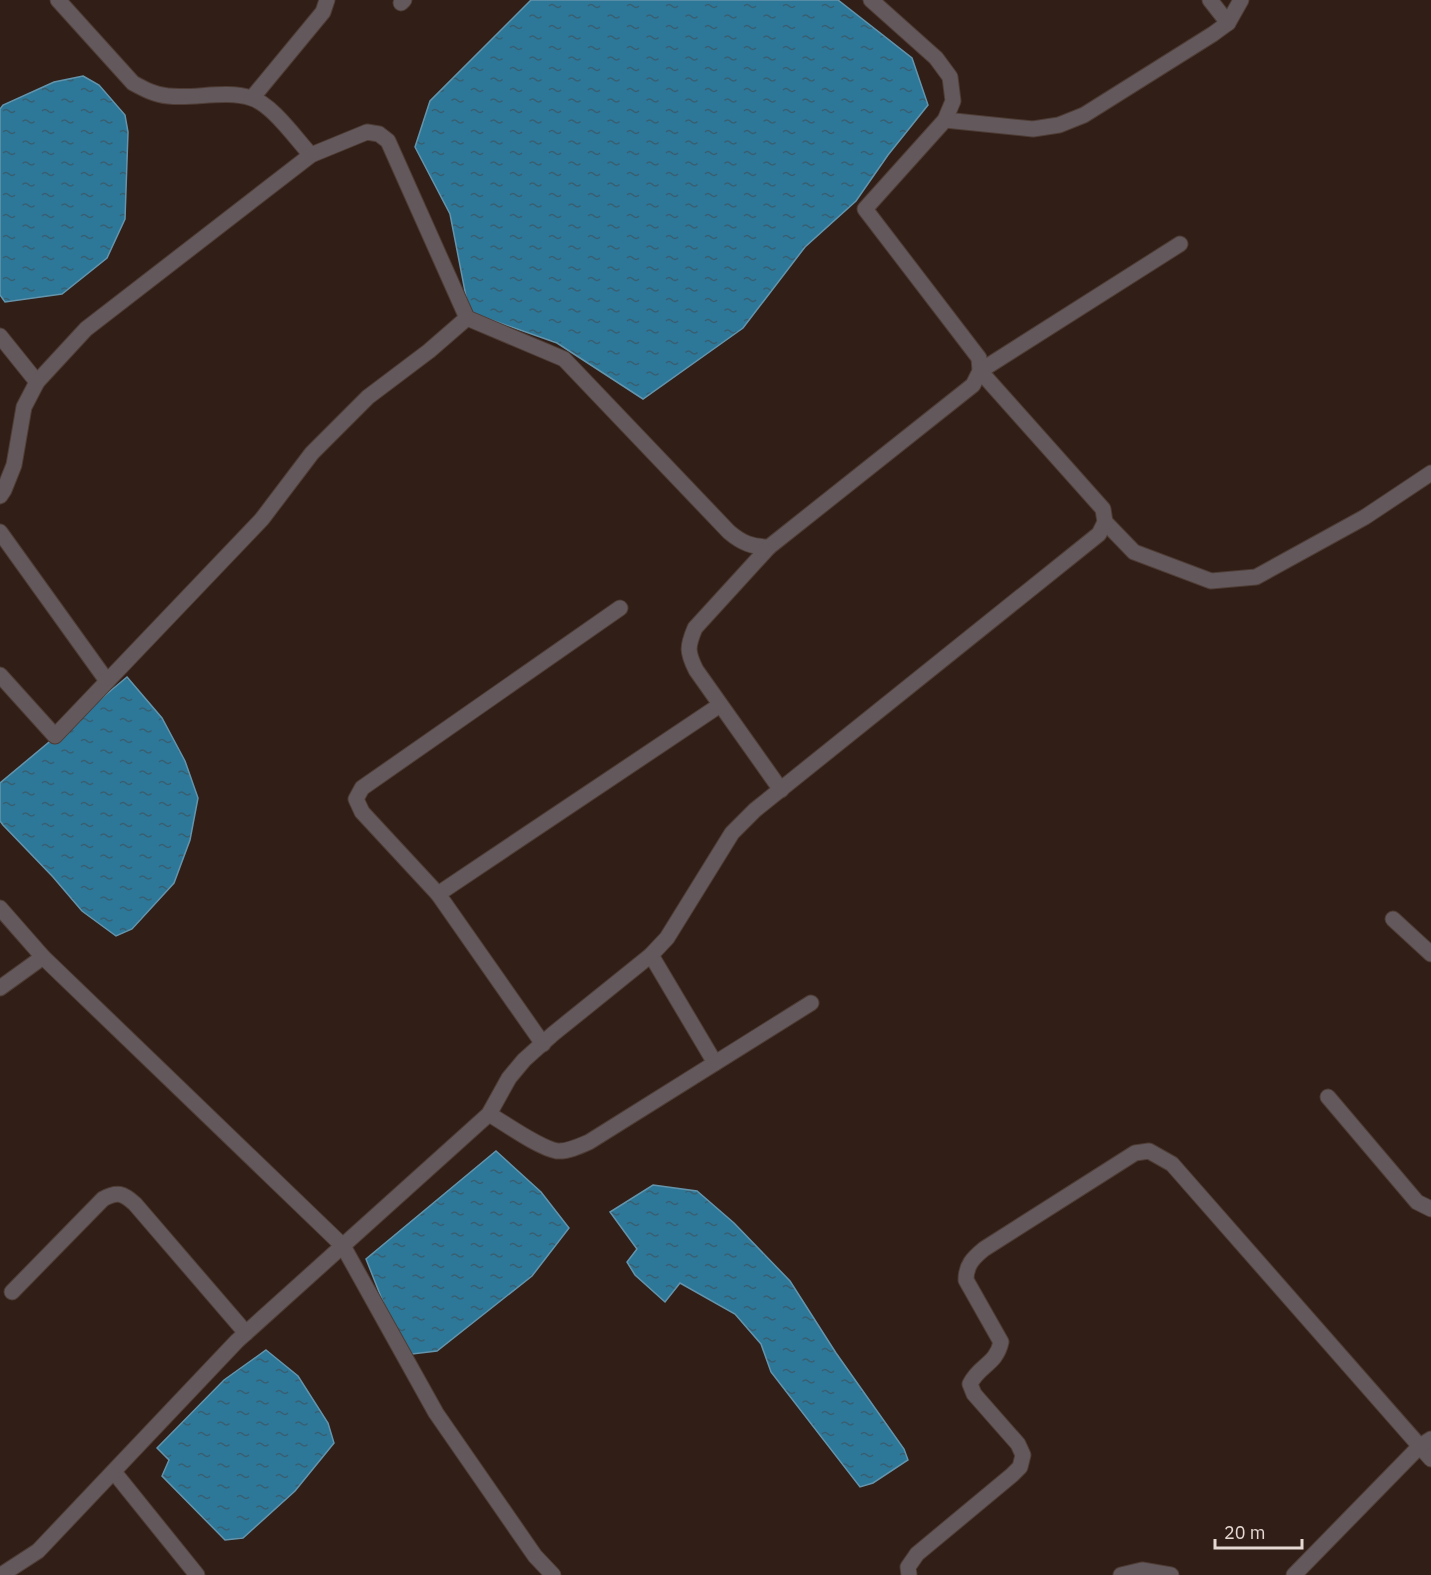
<svg xmlns="http://www.w3.org/2000/svg" width="1431" height="1575" viewBox="0 0 1431 1575" font-family="'IBM Plex Sans',sans-serif">
	<style>
		.water { fill: url(#water-ripples); stroke: #6494ab; stroke-width: 1.5 }
		.lines { fill: none; stroke-linecap: round; stroke-linejoin: round }
		.street-casing { stroke: #4e3c35; stroke-width: 17 }
		.street { stroke: #63595c; stroke-width: 15 }
	</style>
	<defs>
		<pattern id="water-ripples" width="26" height="14" patternUnits="userSpaceOnUse" patternTransform="scale(1.5)"><rect width="26" height="14" fill="#2d7799"/><path d="M2 4q2-2 4 0t4 0M15 11q2-2 4 0t4 0" fill="none" stroke="#385f71"/></pattern>
	</defs>
	<rect width="100%" height="100%" fill="#311e17"/>
	<!-- water -->
	<g class="water">
		<path d="M531 0H838L912 58 928 105 888 155 856 201 805 247 743 328 643 399 557 343 469 312 450 214 415 147 430 101Z"/>
		<path d="M83 76 99 85 125 115 128 132 125 219 107 258 62 294 5 302 0 295V109L3 105 54 82Z"/>
		<path d="M127 677 162 718 185 761 198 798 190 840 174 883 132 929 116 936 82 911 53 877 3 825 0 821V783Z"/>
		<path d="M496 1151 541 1192 569 1228 532 1276 437 1351 404 1355 366 1259Z"/>
		<path d="M653 1185 697 1191 734 1223 790 1281 836 1353 904 1449 908 1460 873 1483 860 1487 771 1372 761 1344 735 1314 680 1283 665 1302 635 1275 627 1262 637 1249 610 1212Z"/>
		<path d="M266 1350 298 1376 328 1423 334 1443 295 1491 243 1538 225 1540 162 1476 169 1460 157 1448 224 1380Z"/>
	</g>
	<g class="lines">
		<defs>
			<g id="street">
				<path d="M58 0 133 83C144 89 155 95 168 96 195 99 225 90 251 98 272 104 296 139 311 155"/>
				<path d="M1210 0 1228 23"/>
				<path d="M401 3 404 0"/>
				<path d="M252 98 323 12 327 0"/>
				<path d="M945 120 1033 129 1059 125 1084 115 1213 34 1228 23 1241 0"/>
				<path d="M0 336 37 382"/>
				<path d="M0 496 4 490 14 465 24 407 37 382 86 329 311 155 367 132 379 134 388 141 467 318 564 359 729 532C742 543 752 547 769 547L973 385 980 371 979 358 865 209 945 120 953 101 950 77 936 58 871 0"/>
				<path d="M1105 522 1134 552 1211 581 1256 577 1365 517 1431 473"/>
				<path d="M0 532 107 681"/>
				<path d="M769 547 695 628C687 647 687 652 696 670L781 790"/>
				<path d="M0 675 55 736 262 519 312 453 368 397 429 351 467 318"/>
				<path d="M438 894 720 705"/>
				<path d="M0 908 43 957 343 1246 436 1413 535 1556 553 1575"/>
				<path d="M1393 919 1431 954"/>
				<path d="M651 955 715 1063"/>
				<path d="M0 988 43 957"/>
				<path d="M543 1044 438 894 362 812 356 799 362 788 620 608"/>
				<path d="M1328 1097 1417 1202 1431 1209"/>
				<path d="M489 1114C506 1124 539 1148 557 1151 567 1152 580 1146 589 1142L811 1003"/>
				<path d="M12 1292 103 1199C117 1191 123 1193 135 1204L246 1333"/>
				<path d="M114 1472 197 1575"/>
				<path d="M1 1575 38 1551 237 1341 489 1114 509 1078 524 1060 553 1034 651 955 667 938 732 833 755 810 1099 534 1105 522 1103 509 980 371 1180 244"/>
				<path d="M909 1575 908 1567 917 1554 1012 1475 1020 1467 1023 1455 1018 1444 974 1394 970 1384C979 1365 996 1365 1001 1342L966 1280C966 1265 973 1258 984 1249L1135 1153 1149 1151 1172 1164 1431 1459"/>
				<path d="M1121 1575 1142 1570 1171 1575"/>
				<path d="M1294 1575 1420 1446 1431 1439"/>
			</g>
		</defs>
		<!-- street casing -->
		<use href="#street" class="street-casing"/>
		<!-- street -->
		<use href="#street" class="street"/>
	</g>
	<!-- scale -->
	<path d="M1215 1539v9h87v-9" fill="none" stroke="#e6d9d4" stroke-width="3"/>
	<text x="1224" y="1539" font-size="18" fill="#e6d9d4" stroke="#311e17" stroke-width="4.5" paint-order="stroke">20 m</text>
</svg>
